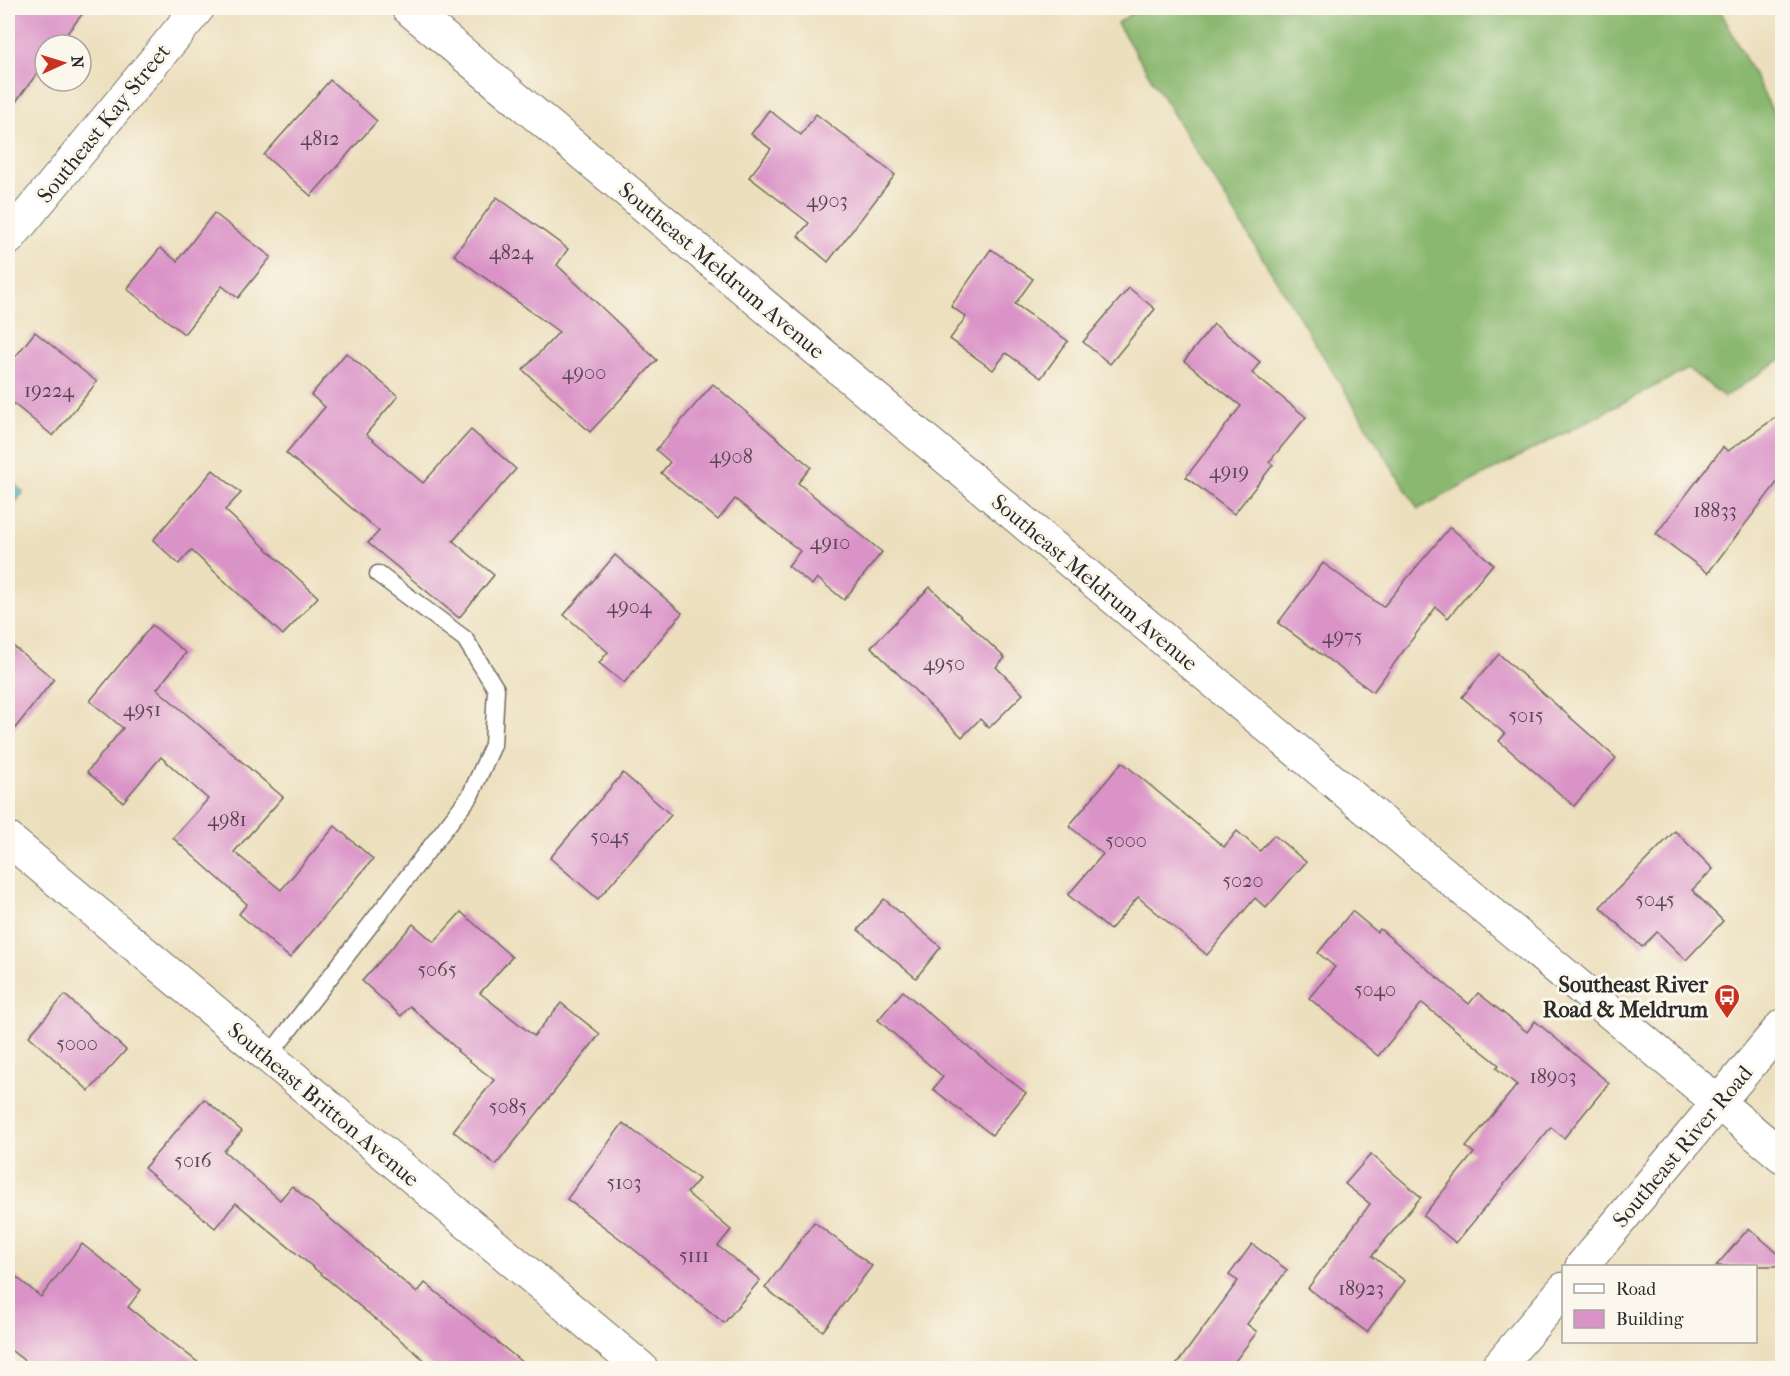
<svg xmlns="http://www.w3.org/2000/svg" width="1790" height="1376" viewBox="0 0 1790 1376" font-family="'IM FELL French Canon',serif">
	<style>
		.forest { fill: #8ab870; stroke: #5a724e; stroke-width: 1.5 }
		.water { fill: #5ac3d6; stroke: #427780; stroke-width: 1.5 }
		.building { fill: #da93c7 }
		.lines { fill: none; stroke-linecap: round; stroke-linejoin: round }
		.lane-casing { stroke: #6f6a5e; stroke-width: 19 }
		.street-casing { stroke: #6f6a5e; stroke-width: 35 }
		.secondary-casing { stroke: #6f6a5e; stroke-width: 35 }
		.lane { stroke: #fff; stroke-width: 16 }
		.street { stroke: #fff; stroke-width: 33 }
		.secondary { stroke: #fff; stroke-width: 33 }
		.labels { text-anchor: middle; stroke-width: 6; stroke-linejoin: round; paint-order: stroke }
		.number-label { font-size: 20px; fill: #574552 }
		.street-label { font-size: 22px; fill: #2b2b2b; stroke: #fbf7ec }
		.poi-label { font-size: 22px; font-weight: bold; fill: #2b2b2b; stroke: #fbf7ec; text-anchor: end }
	</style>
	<rect width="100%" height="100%" fill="#fbf7ec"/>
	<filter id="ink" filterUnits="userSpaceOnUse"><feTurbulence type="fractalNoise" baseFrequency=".0167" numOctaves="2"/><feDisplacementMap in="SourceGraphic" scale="12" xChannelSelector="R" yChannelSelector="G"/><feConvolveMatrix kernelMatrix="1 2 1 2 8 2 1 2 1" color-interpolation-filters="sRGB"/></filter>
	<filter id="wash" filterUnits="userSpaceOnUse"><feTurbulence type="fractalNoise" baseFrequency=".008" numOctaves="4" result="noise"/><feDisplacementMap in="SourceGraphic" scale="24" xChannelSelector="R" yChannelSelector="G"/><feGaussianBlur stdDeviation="1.35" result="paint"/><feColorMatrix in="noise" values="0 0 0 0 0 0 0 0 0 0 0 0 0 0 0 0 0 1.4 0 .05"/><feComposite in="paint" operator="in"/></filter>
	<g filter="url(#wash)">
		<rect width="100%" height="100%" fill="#ecdfbd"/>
		<!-- forest -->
		<path class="forest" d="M1141 8H1719L1782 129V358L1725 397 1688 369 1418 509 1117 23Z"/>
		<!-- water -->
		<path class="water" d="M8 479 23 492 8 512Z"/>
		<g id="blocks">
			<!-- building -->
			<g class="building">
				<path d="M8 8H87L58 45H45V63L8 112Z"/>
				<path d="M330 80 377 121 311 196 264 155Z"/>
				<path d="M769 110 801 135 816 114 895 175 828 262 798 236 809 223 749 177 771 149 751 134Z"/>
				<path d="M497 197 568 249 557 265 657 360 590 432 523 370 559 332 454 255Z"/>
				<path d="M214 213 271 257 238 298 222 286 184 334 127 289 160 248 177 261Z"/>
				<path d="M991 249 1033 279 1015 304 1068 341 1041 378 1006 353 993 370 950 339 966 317 951 306Z"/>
				<path d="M1129 288 1155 309 1110 364 1083 342Z"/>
				<path d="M1214 324 1260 362 1252 373 1306 417 1269 462 1273 465 1234 514 1186 477 1241 406 1184 361Z"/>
				<path d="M35 332 97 382 53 436 8 399V366Z"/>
				<path d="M346 353 398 396 366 434 423 483 471 430 516 469 453 541 494 575 459 618 368 543 379 531 286 453 325 407 311 395Z"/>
				<path d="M713 384 811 467 798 483 882 552 844 600 817 578 812 585 788 566 800 551 735 499 718 520 661 473 670 462 656 450Z"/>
				<path d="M1782 413V476L1708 573 1656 534 1723 447 1728 451Z"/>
				<path d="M213 470 241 493 225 510 318 597 283 635 191 550 179 564 153 540Z"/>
				<path d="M1450 527 1493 564 1448 618 1436 607 1373 692 1278 623 1323 563 1383 607Z"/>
				<path d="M615 555 682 613 624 683 599 663 608 652 564 615Z"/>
				<path d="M930 587 1005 658 996 667 1023 694 989 728 980 719 962 737 871 647Z"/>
				<path d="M152 625 186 653 157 689 283 797 234 852 281 890 335 826 373 859 290 958 239 914 247 904 173 838 208 799 161 757 123 802 87 772 123 728 90 701Z"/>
				<path d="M8 642 54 679 8 737Z"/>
				<path d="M1499 654 1616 758 1574 806 1499 741 1505 734 1462 697Z"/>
				<path d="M1122 762 1224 847 1237 831 1260 851 1274 835 1306 862 1266 908 1255 898 1207 955 1138 897 1110 930 1068 895 1103 854 1069 826Z"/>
				<path d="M623 773 671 815 598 899 550 858Z"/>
				<path d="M1675 831 1713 869 1692 890 1723 921 1686 960 1657 932 1642 947 1600 907Z"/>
				<path d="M884 899 941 947 916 978 858 930Z"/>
				<path d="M1352 911 1377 932 1380 929 1469 1004 1478 993 1527 1032 1535 1021 1609 1083 1564 1138 1551 1127 1456 1243 1423 1216 1474 1153 1466 1147 1517 1085 1496 1068 1499 1065 1422 1003 1378 1056 1309 998 1335 967 1318 953Z"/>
				<path d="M461 912 512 957 480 993 534 1036 561 1003 600 1034 496 1165 453 1131 494 1080 457 1051 458 1050 410 1006 401 1016 362 981 413 924 434 942Z"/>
				<path d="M903 991 959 1039 1026 1093 992 1135 933 1089 943 1077 878 1020Z"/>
				<path d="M65 995 126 1050 89 1091 29 1036Z"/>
				<path d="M204 1099 242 1131 224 1151 280 1200 292 1186 417 1293 425 1283 529 1368H434L236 1203 215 1228 144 1168Z"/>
				<path d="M623 1123 699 1179 687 1193 731 1230 718 1246 760 1280 724 1323 631 1247 567 1199Z"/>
				<path d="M1371 1154 1421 1197 1372 1256 1405 1281 1367 1332 1308 1288 1370 1204 1345 1184Z"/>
				<path d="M814 1222 872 1266 823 1331 765 1288Z"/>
				<path d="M1749 1228 1782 1257V1266H1716Z"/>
				<path d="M82 1244 141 1290 128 1307 205 1368H34L8 1348V1270L41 1297Z"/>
				<path d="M1252 1244 1287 1270 1247 1324 1257 1332 1230 1368H1174L1238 1281 1229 1275Z"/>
			</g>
		</g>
	</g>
	<g filter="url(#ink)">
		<use href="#blocks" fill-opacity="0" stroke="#6f6a5e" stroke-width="1.5"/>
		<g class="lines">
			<defs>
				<path id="lane" d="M268 1057 470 796 493 745 496 689 465 639 378 574"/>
				<g id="street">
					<path d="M408 8 1782 1156"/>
					<path d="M8 239 198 8"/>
					<path d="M8 839 641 1368"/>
				</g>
				<g id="secondary">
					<path d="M1582 1266 1782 1026"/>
					<path d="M1497 1368 1564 1289"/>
				</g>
			</defs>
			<!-- lane casing -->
			<use href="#lane" class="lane-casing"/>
			<!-- street casing -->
			<use href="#street" class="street-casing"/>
			<!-- secondary casing -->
			<use href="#secondary" class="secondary-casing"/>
			<!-- lane -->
			<use href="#lane" class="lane"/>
			<!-- street -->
			<use href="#street" class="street"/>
			<!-- secondary -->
			<use href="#secondary" class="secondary"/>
		</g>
	</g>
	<!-- icons -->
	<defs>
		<symbol id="bus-pin" viewBox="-11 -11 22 30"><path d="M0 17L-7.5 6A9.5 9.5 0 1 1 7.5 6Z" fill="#c8321e" stroke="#fbf7ec"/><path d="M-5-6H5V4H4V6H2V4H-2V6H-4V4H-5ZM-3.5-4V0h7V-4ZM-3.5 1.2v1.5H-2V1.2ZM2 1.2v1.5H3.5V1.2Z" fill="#fff"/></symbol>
	</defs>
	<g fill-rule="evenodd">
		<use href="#bus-pin" x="1712" y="982" width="30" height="40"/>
	</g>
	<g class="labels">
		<!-- number labels -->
		<g class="number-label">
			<text x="320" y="145">4812</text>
			<text x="827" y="207">4903</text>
			<text x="511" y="259">4824</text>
			<text x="584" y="379">4900</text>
			<text x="49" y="397">19224</text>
			<text x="731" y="463">4908</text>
			<text x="1229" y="478">4919</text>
			<text x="1715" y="517">18833</text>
			<text x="830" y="549">4910</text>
			<text x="629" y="613">4904</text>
			<text x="1342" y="643">4975</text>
			<text x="944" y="670">4950</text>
			<text x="142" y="716">4951</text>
			<text x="1526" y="722">5015</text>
			<text x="227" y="826">4981</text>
			<text x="610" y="843">5045</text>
			<text x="1126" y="847">5000</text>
			<text x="1243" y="887">5020</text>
			<text x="1655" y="906">5045</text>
			<text x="437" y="976">5065</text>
			<text x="1375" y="996">5040</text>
			<text x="77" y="1050">5000</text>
			<text x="1553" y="1083">18903</text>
			<text x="508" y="1113">5085</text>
			<text x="193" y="1167">5016</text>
			<text x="624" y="1189">5103</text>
			<text x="694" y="1262">5111</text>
			<text x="1361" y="1295">18923</text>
		</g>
		<!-- street labels -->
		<g class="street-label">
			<text transform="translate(103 123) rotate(-51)" y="8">Southeast Kay Street</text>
			<text transform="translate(722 270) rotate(40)" y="8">Southeast Meldrum Avenue</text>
			<text transform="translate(1095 582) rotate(40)" y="8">Southeast Meldrum Avenue</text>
			<text transform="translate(324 1104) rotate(40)" y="8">Southeast Britton Avenue</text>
			<text transform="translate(1682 1146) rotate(-50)" y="8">Southeast River Road</text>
		</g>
		<!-- poi labels -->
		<g class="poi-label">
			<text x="1708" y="992">Southeast River<tspan x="1708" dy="25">Road &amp; Meldrum</tspan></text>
		</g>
	</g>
	<!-- margin -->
	<rect width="1790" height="1376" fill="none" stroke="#fbf7ec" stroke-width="30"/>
	<!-- legend -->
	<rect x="1562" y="1265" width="195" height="78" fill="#fbf7ec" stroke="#a8a59f" stroke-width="1.5"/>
	<rect x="1574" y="1284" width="30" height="9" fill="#ffffff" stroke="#a8a59f" stroke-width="1.5"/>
	<text x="1616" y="1295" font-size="18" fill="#2b2b2b">Road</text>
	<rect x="1574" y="1310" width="30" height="18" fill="#da93c7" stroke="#a8a59f" stroke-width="1.5"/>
	<text x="1616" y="1325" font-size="18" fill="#2b2b2b">Building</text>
	<!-- north arrow -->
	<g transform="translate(63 63) rotate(86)"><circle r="28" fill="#fbf7ec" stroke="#a8a59f" stroke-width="1.5"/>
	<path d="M0-4.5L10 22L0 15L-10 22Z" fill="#c8321e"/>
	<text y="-9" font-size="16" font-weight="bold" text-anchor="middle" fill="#2b2b2b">N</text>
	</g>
</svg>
